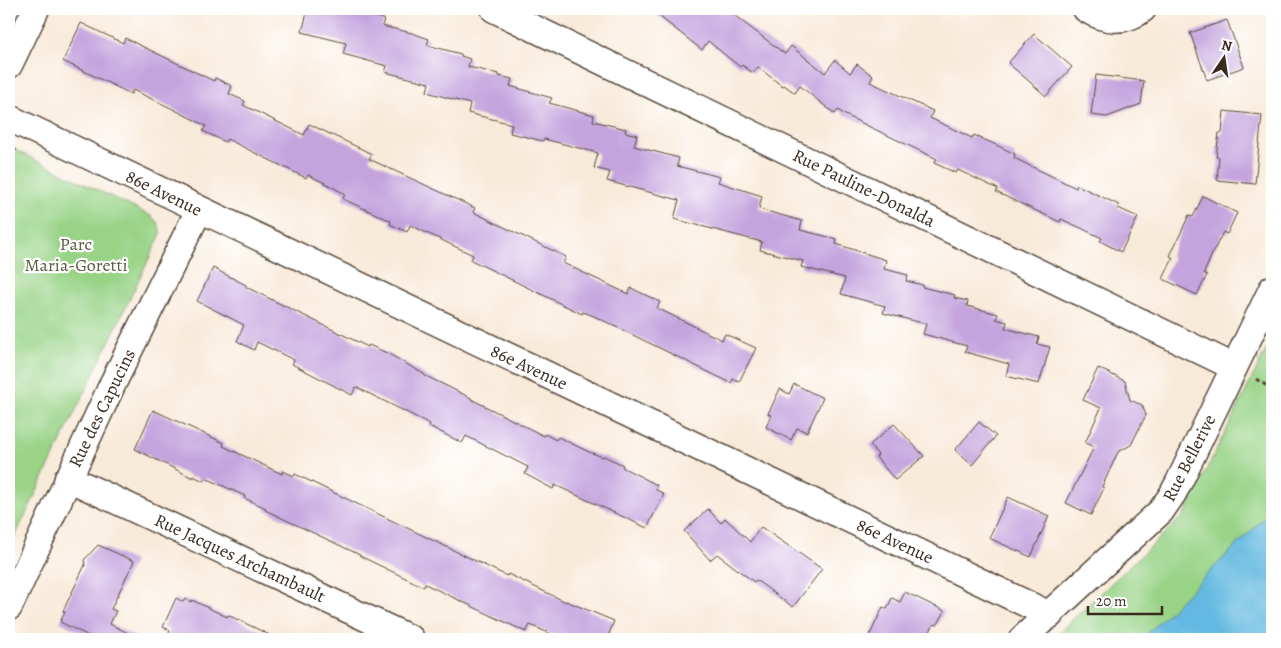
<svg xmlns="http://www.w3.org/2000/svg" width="1281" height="648" viewBox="0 0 1281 648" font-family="Alegreya,serif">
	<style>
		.green { fill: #98d386; stroke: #6a7e52 }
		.water { fill: #64b9e1; stroke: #507280 }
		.building { fill: #c5a4de }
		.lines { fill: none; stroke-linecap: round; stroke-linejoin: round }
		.minor-casing { stroke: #57473a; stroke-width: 29 }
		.path { stroke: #57473a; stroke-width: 3; stroke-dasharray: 4 4; stroke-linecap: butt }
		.minor { stroke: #fff; stroke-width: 26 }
		.labels { text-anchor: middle; stroke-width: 4.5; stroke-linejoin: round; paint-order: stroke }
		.street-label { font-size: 18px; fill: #3b2a1e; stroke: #fff }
		.park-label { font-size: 18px; fill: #575d3d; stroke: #fff }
	</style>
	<rect width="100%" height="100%" fill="#fff"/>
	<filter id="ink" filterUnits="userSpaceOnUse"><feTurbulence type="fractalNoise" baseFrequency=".02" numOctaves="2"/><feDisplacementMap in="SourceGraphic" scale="10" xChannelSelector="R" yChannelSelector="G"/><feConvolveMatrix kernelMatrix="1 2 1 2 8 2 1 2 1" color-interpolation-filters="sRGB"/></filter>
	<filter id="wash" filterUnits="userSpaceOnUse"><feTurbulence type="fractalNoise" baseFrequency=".0096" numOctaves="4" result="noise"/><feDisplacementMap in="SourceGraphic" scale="20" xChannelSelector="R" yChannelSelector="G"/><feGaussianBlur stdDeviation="1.12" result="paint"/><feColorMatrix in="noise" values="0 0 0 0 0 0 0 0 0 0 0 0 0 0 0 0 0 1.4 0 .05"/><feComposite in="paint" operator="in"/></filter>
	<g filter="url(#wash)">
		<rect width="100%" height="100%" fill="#f8ead9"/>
		<!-- green -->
		<g class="green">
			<path d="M9 147 151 216C158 222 161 227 160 236L9 549Z"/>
			<path d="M1272 338V510L1142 639H1052L1184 515Z"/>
		</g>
		<!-- water -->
		<path class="water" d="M1272 510V639H1142Z"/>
		<g id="blocks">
			<!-- building -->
			<g class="building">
				<path d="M308 9H347L384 19 382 26 412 33 429 39 427 45 461 54V56L470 59 468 67 499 74V76L512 79 510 86 552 98 549 103 594 115 593 121 626 129 625 132 637 135 634 146 679 158 677 166 720 177 718 182 762 196 759 209 802 221 800 230 837 239 836 244 886 260 884 269 908 275 906 281 923 285 922 287 955 295 954 298 968 301 967 306 998 314 996 319 1007 322 1005 328 1039 337 1037 344 1050 347 1039 384 1006 376 1009 364 965 352 967 346 923 334 926 324 883 313 885 306 841 294 845 278 801 267 803 261 760 250 762 242 674 219 679 200 607 181 610 172 594 168 598 153 544 139 543 141 510 133 512 124 468 113 470 104 427 92 429 83 385 72 387 66 343 54 346 43 302 32Z"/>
				<path d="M650 9H726L785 54 791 46 825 73 835 60 850 73 857 64 873 76 870 82 933 111 930 118 972 138 974 135 994 144 1015 154 1014 158 1076 188 1077 185 1119 205 1118 208 1138 217 1121 252 1100 241 1102 238 1081 228 1061 219 1060 222 996 192 998 189 958 170 956 173 934 163 937 159 845 115 838 110 835 114 800 86 795 93 784 85 782 86 758 67 753 73 742 65 740 67 708 41 702 50Z"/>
				<path d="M1227 20 1244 67 1207 80 1190 33Z"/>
				<path d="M81 23 123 43 125 38 214 81 215 78 232 86 229 94 245 101 243 105 304 135 309 124 372 154 369 159 475 208 473 212 566 257 563 263 628 294 631 288 660 302 657 308 722 340 725 334 756 348 739 382 733 379 731 383 594 316 583 312 582 314 471 260 473 255 410 225 407 232 390 224 391 221 343 199 345 194 327 184 308 175 306 178 227 139 225 142 203 131 206 126 171 108 133 90 131 94 63 61Z"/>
				<path d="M1034 34 1072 67 1046 96 1008 63Z"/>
				<path d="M1096 75 1144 81 1141 104 1107 117 1091 115Z"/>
				<path d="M1224 111 1262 115 1255 184 1217 180 1219 157H1216L1219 133H1222Z"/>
				<path d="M1203 196 1237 213 1227 234 1223 232 1213 252 1204 273 1207 275 1197 295 1163 279 1173 258 1170 256 1189 215 1193 217Z"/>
				<path d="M213 268 246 285V287L368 347 369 345 389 354 424 374V375L471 398V399L544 436 545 434 556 440 558 437 589 452 603 457 604 456 623 465 622 467 657 485 655 489 664 494 647 528 555 485 553 489 525 474 528 467 466 436 462 443 429 426 430 424 356 387 352 395 292 364 294 360 257 342 254 350 237 341 244 325 197 301Z"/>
				<path d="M1098 368 1125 381 1130 400 1142 405 1146 415 1131 445 1118 452 1102 487 1104 488 1091 515 1066 503 1094 447 1085 443 1101 408 1083 400Z"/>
				<path d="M794 384 823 398 807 432 797 428 791 440 766 427 771 415 768 414 780 389 789 394Z"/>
				<path d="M153 410 224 443 223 446 282 474 283 471 294 476 295 474 507 576 508 574 566 602V601L614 621 607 639H563L530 625 526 632 425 584 424 587 360 556V555L265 510 266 508 244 498 245 496 206 478 204 481 193 476V478L135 449Z"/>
				<path d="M979 422 996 436 972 465 955 450Z"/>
				<path d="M894 424 924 456 895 480 876 457 878 455 870 445Z"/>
				<path d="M1008 497 1049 516 1031 557 989 538Z"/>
				<path d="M708 509 721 523 725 518 750 542 761 527 822 569 793 607 756 580 754 582 717 554 710 560 684 531Z"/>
				<path d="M98 545 134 561 111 609 116 611 110 624 140 639H95L60 622 65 612 63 611 85 565 84 560Z"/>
				<path d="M905 592 945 611 938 624 933 625 927 639H868L883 607 887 609 892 598 900 602Z"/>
				<path d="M176 598 183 602 185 599 191 602 192 600 227 617 228 615 278 639H166L170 630 163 627Z"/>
			</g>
		</g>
	</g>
	<g filter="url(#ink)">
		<use href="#blocks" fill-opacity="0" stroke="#57473a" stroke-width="1"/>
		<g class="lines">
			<defs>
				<g id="minor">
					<path d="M494 9 1234 367"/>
					<path d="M1086 9C1105 21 1125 23 1143 9"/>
					<path d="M9 65 36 9"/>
					<path d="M9 118 1050 615"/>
					<path d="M68 478 411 639"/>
					<path d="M9 607 114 381 199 210"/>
					<path d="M1022 639 1161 511 1172 495 1178 484 1272 289"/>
				</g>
			</defs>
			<!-- minor casing -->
			<use href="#minor" class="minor-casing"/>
			<!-- path -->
			<g class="path">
				<path d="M9 165 16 149"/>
				<path d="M1256 379 1272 389"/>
			</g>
			<!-- minor -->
			<use href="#minor" class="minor"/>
		</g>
	</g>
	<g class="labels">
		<!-- street labels -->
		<g class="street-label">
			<text transform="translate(864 188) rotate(26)" y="6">Rue Pauline-Donalda</text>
			<text transform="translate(164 193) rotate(26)" y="6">86e Avenue</text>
			<text transform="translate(529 367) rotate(25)" y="6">86e Avenue</text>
			<text transform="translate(102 408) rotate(-64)" y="6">Rue des Capucins</text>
			<text transform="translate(1189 458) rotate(-63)" y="6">Rue Bellerive</text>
			<text transform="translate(895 541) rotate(25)" y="6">86e Avenue</text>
			<text transform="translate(240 558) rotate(25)" y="6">Rue Jacques Archambault</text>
		</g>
		<!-- park labels -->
		<g class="park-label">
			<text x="76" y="250">Parc<tspan x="76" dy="21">Maria-Goretti</tspan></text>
		</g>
	</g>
	<!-- margin -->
	<rect width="1281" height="648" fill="none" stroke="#fff" stroke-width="30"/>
	<!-- north arrow -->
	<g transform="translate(1224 58) rotate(13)" stroke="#ffffff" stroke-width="4" paint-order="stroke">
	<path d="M0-4L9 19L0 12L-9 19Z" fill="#3b2a1e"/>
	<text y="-8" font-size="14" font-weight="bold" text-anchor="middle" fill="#3b2a1e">N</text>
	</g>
	<!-- scale -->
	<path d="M1088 606v8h74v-8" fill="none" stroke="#3b2a1e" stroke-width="2.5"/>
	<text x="1096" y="606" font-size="15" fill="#3b2a1e" stroke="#ffffff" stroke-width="4" paint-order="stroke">20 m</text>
</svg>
